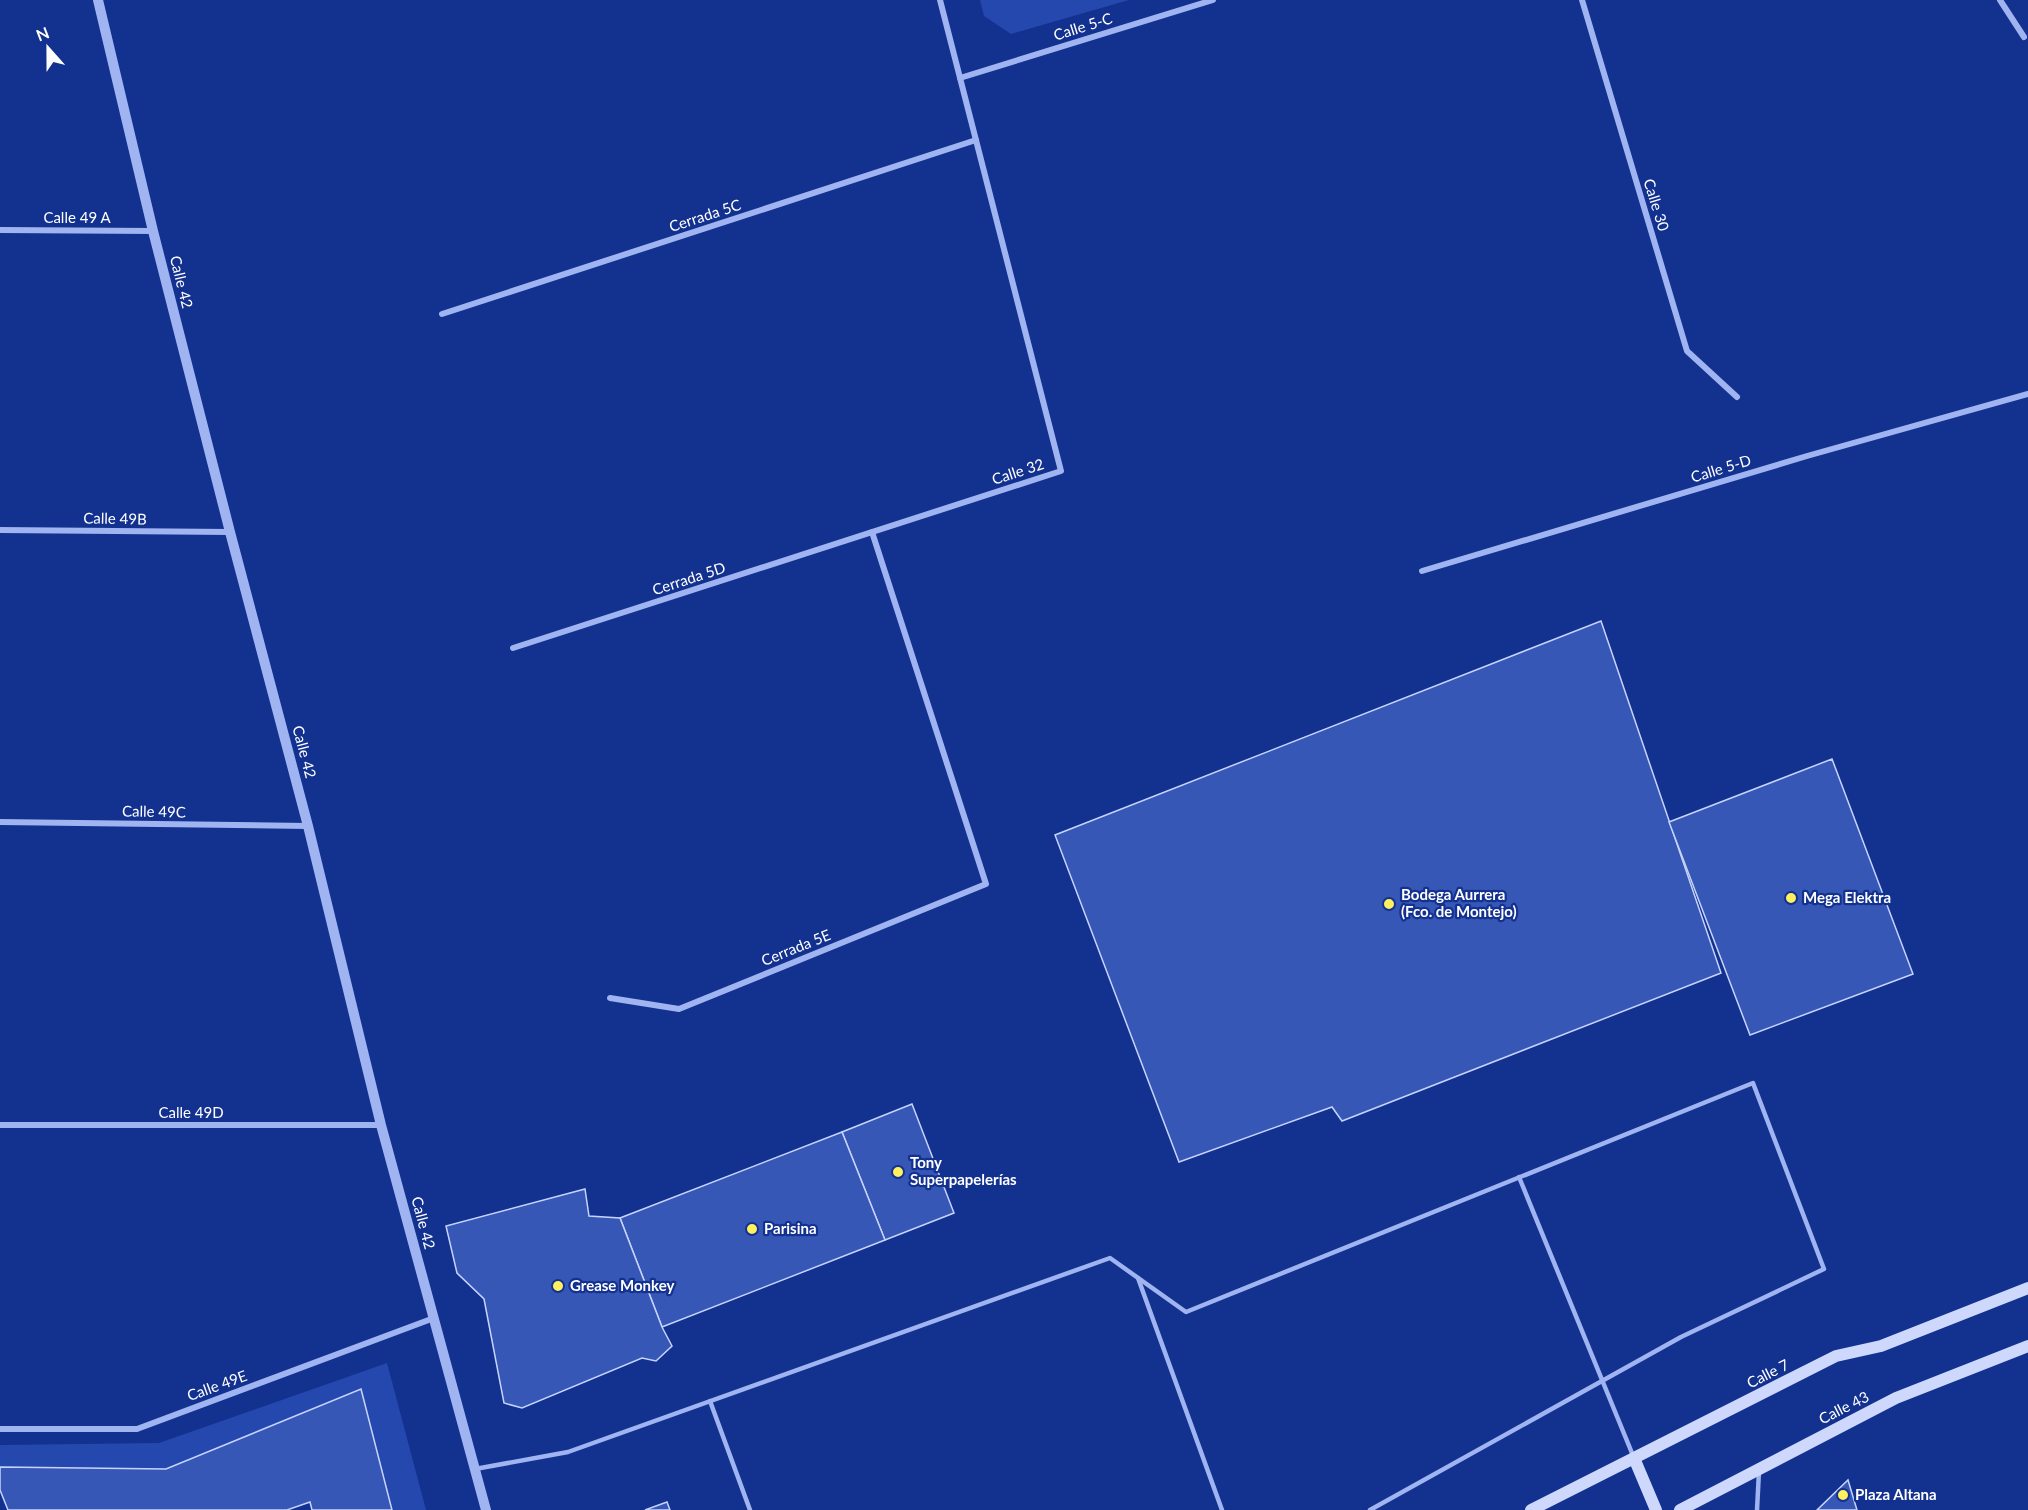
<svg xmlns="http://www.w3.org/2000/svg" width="2028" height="1510" viewBox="0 0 2028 1510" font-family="Lato,sans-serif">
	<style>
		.green { fill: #2548af }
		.building { fill: #3757b7; stroke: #c6d4fc; stroke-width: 1.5 }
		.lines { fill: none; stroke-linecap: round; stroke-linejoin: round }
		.service { stroke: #9fb4f1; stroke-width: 4.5 }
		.minor { stroke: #9fb4f1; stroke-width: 6 }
		.tertiary { stroke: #9fb4f1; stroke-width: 10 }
		.secondary { stroke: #cdd8fc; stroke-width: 12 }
		.poi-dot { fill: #fff05f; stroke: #13318f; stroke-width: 2 }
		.labels { text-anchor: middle; stroke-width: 4.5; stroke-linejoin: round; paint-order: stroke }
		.street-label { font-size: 15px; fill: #fff; stroke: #13318f }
		.poi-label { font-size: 15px; font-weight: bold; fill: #fff; stroke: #13318f; text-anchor: start }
	</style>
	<rect width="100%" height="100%" fill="#13318f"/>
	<!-- green -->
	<g class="green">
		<path d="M980 0H1129L1011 34 984 16Z"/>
		<path d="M387 1363 426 1510H392L361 1389 166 1469 0 1467V1445L159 1443Z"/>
	</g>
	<!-- building -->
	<g class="building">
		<path d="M1601 621 1721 973 1342 1121 1332 1107 1179 1162 1055 835Z"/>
		<path d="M1832 759 1913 974 1750 1035 1669 822Z"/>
		<path d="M912 1104 954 1213 885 1240 842 1132Z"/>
		<path d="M842 1132 885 1240 662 1327 620 1218Z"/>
		<path d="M585 1189 589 1216 620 1218 662 1327 672 1346 656 1361 642 1358 522 1408 504 1403 484 1299 457 1273 446 1226Z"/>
		<path d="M361 1389 392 1510H312L310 1502 287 1510H8L0 1490V1467L166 1469Z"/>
		<path d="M1848 1480 1857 1510H1817Z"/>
		<path d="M667 1502 670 1510H645Z"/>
	</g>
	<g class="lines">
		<!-- service -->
		<g class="service">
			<path d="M1519 1177 1634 1458"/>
			<path d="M1138 1278 1222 1510"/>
			<path d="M710 1401 750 1510"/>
			<path d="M475 1469 568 1452 1110 1258 1186 1312 1753 1083 1824 1269 1681 1337 1370 1510"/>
			<path d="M1757 1510 1759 1471"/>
		</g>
		<!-- minor -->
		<g class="minor">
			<path d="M1582 0 1687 351 1737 397"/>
			<path d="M2000 0 2024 37"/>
			<path d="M960 78 1213 0"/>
			<path d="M0 230 153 231"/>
			<path d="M442 314 976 140"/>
			<path d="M0 530 230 532"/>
			<path d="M1422 571 1807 456 2028 394"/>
			<path d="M513 648 1061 471 940 0"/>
			<path d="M0 822 308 826"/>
			<path d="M610 998 679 1009 986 884 872 532"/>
			<path d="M0 1125H381"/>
			<path d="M0 1429H137L434 1318"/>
		</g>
		<!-- tertiary -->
		<path class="tertiary" d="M98 0 153 231 230 532 308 826 381 1125 486 1510"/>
		<!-- secondary -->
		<g class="secondary">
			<path d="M1634 1458 1656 1510"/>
			<path d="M1531 1510 1836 1356 1881 1346 2028 1288"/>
			<path d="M1680 1510 1896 1398 2028 1346"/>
		</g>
	</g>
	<!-- markers -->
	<g class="poi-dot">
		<circle cx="1791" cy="898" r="6"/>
		<circle cx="1389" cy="904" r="6"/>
		<circle cx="898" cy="1172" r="6"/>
		<circle cx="752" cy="1229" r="6"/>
		<circle cx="558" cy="1286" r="6"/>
		<circle cx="1843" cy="1495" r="6"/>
	</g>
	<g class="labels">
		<!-- street labels -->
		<g class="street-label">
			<text transform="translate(1083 27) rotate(-17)" y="5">Calle 5-C</text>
			<text transform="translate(1656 205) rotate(73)" y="5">Calle 30</text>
			<text transform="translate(705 216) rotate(-18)" y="5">Cerrada 5C</text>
			<text x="77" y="223">Calle 49 A</text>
			<text transform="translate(181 282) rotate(76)" y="5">Calle 42</text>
			<text transform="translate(1721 469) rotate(-17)" y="5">Calle 5-D</text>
			<text transform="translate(1018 472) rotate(-18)" y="5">Calle 32</text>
			<text transform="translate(115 519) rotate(1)" y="5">Calle 49B</text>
			<text transform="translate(689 579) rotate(-18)" y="5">Cerrada 5D</text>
			<text transform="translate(304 752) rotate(75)" y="5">Calle 42</text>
			<text transform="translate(154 812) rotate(1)" y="5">Calle 49C</text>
			<text transform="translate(796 948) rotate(-22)" y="5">Cerrada 5E</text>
			<text x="191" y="1118">Calle 49D</text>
			<text transform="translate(423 1223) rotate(75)" y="5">Calle 42</text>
			<text transform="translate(1768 1374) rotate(-27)" y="5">Calle 7</text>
			<text transform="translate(217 1386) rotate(-20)" y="5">Calle 49E</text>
			<text transform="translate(1844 1408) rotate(-27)" y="5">Calle 43</text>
		</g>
		<!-- poi labels -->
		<g class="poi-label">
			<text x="1401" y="900">Bodega Aurrera<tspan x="1401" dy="17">(Fco. de Montejo)</tspan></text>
			<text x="1803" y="903">Mega Elektra</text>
			<text x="910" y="1168">Tony<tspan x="910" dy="17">Superpapelerías</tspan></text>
			<text x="764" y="1234">Parisina</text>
			<text x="570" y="1291">Grease Monkey</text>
			<text x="1855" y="1500">Plaza Altana</text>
		</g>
	</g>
	<!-- north arrow -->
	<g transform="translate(48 48) rotate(339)" stroke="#13318f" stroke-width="4.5" paint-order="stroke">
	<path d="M0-4.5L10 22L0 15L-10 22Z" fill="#ffffff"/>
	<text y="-9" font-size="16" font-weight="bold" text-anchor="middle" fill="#ffffff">N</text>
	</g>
</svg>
